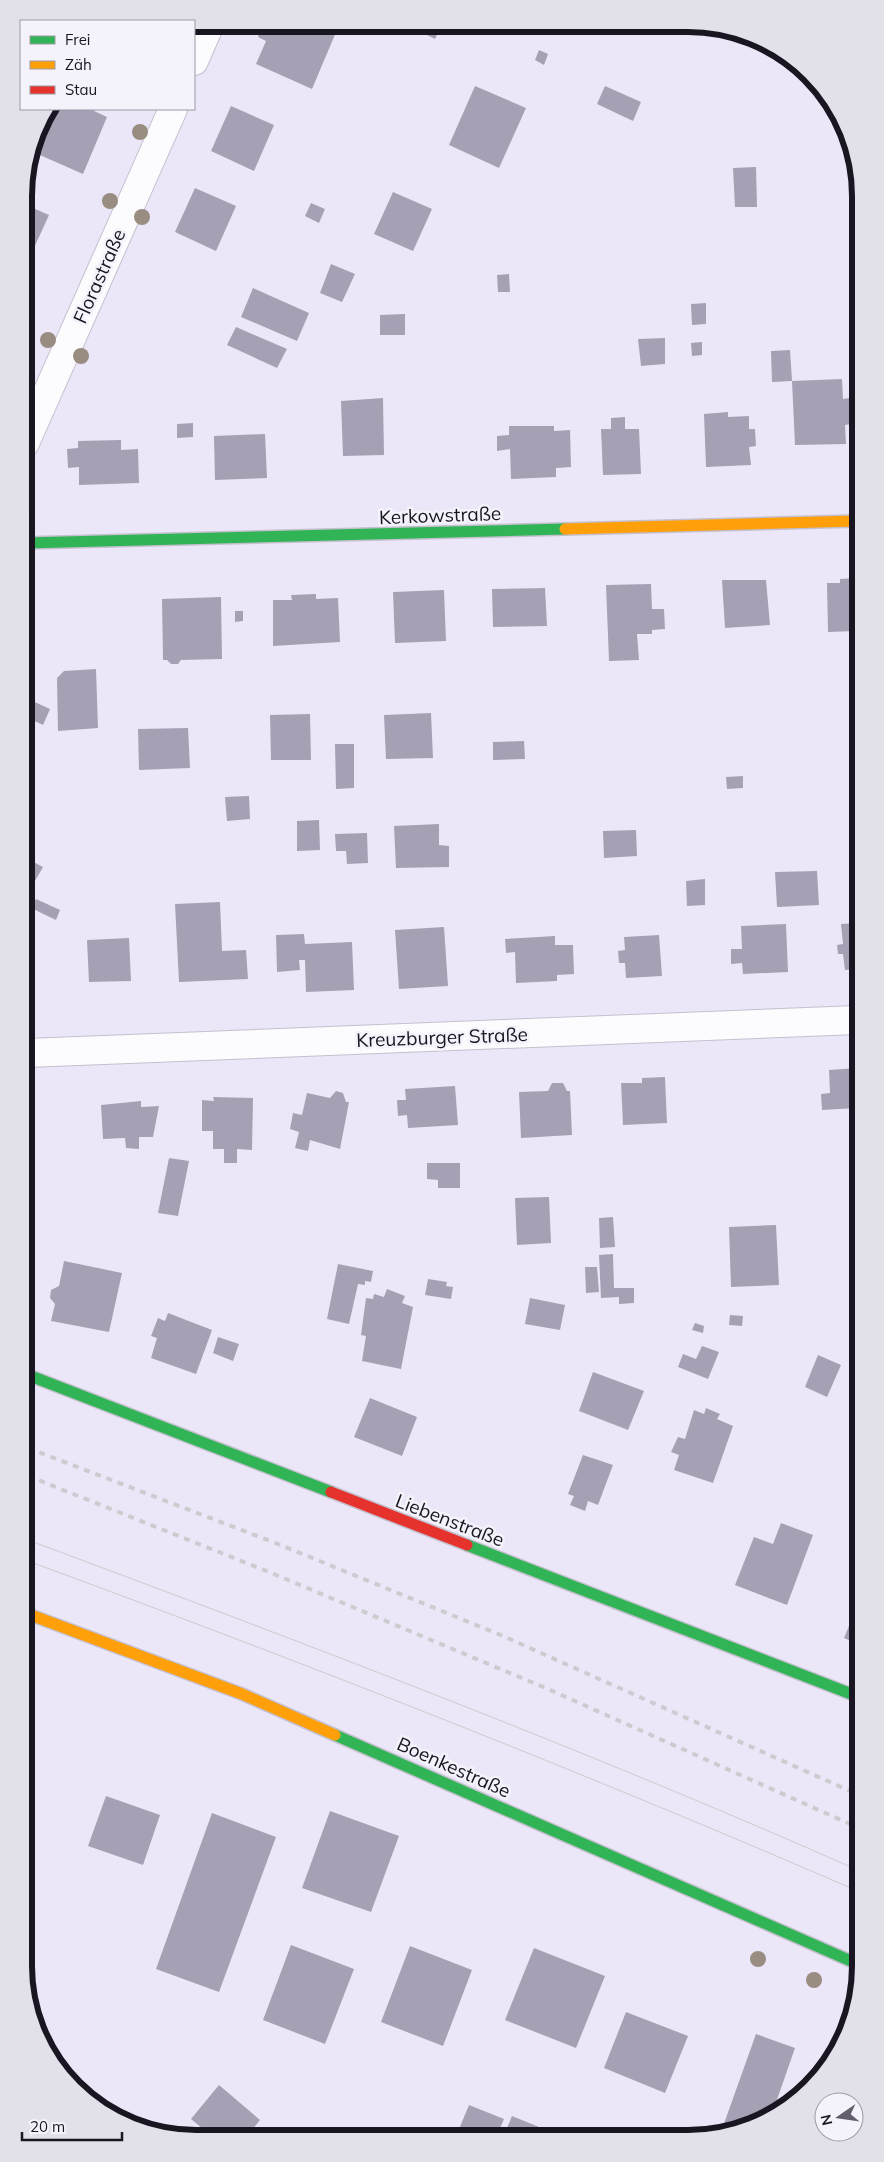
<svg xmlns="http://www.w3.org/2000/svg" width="884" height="2162" viewBox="0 0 884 2162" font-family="Mulish,sans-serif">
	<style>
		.building { fill: #a7a0b5 }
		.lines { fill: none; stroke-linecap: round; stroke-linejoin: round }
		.street-casing { stroke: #c4c0ce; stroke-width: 30 }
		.fast-casing { stroke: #c4c0ce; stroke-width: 14 }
		.slow-casing { stroke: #c4c0ce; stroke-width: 14 }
		.jam-casing { stroke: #c4c0ce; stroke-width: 14 }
		.street { stroke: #fcfbfe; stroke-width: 28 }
		.fast { stroke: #30b455; stroke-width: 11 }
		.slow { stroke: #ff9f0a; stroke-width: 11 }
		.jam { stroke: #e5322d; stroke-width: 11 }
		.tram { stroke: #cccbcf; stroke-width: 1 }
		.rail { stroke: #cccbcf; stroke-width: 4; stroke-dasharray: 6 6; stroke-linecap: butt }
		.tree { fill: #998c81 }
		.labels { text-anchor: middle; stroke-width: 5; stroke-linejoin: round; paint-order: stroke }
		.street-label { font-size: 19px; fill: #191622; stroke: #f4f2fa }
		.rim { fill: none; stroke: #191622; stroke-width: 6 }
	</style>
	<rect width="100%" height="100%" fill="#ece7f8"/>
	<!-- building -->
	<g class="building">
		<path d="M263 24 339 25 312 89 256 64 266 41 258 37Z"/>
		<path d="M428 25H441L435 39 425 34Z"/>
		<path d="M539 50 548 54 544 65 535 60Z"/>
		<path d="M475 86 526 108 499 168 449 145Z"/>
		<path d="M605 86 641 102 633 121 597 104Z"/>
		<path d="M231 106 274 125 254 171 211 151Z"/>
		<path d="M50 109H95L94 111 107 117 83 174 33 152 42 120Z"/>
		<path d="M756 167 757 207H735L733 168Z"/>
		<path d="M195 188 236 206 216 251 175 232Z"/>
		<path d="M393 192 432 209 413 251 374 234Z"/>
		<path d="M311 203 325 209 319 223 305 216Z"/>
		<path d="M24 204 49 215 24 270Z"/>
		<path d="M331 264 355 274 342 302 320 293Z"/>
		<path d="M509 274 510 292H498L497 275Z"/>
		<path d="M253 288 309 313 297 341 241 317Z"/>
		<path d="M706 303V324L692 325 691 304Z"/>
		<path d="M405 314V335H380V315Z"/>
		<path d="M236 327 287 349 277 368 227 345Z"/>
		<path d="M665 338V364L641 366 638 339Z"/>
		<path d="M702 342V355L692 356 691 343Z"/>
		<path d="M790 350 792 381 772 382 771 351Z"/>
		<path d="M842 379 843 399 849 398 851 424 845 425 846 444 795 445 792 381Z"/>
		<path d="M383 398 384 455 343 456 341 401Z"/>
		<path d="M728 412V417L749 416V429H755L756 446 749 447 751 465 706 467 704 414Z"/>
		<path d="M625 417V429H639L641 474 603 475 601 429H611V418Z"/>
		<path d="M193 423V437L177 438V424Z"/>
		<path d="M509 426H554V431L570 430 571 467 556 468V477L511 479 510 449 497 451V436L509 435Z"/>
		<path d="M265 434 267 478 215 480 214 436Z"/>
		<path d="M121 440V450L138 449 139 483 79 485V467L68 468 67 449 78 448V441Z"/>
		<path d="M856 578V631L828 632 827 583H840V579Z"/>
		<path d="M722 580H766L770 625 725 628Z"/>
		<path d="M651 584 652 609H664L665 629 652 630V634H637L639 660 609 661 606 585Z"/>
		<path d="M545 588 547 626 493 627 492 589Z"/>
		<path d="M444 590 446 641 395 643 393 592Z"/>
		<path d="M316 594V599L338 598 340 642 273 646V600H292L291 595Z"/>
		<path d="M221 597 222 659 181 660 178 664H171L167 660H163L162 599Z"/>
		<path d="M235 611H243V621L235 622Z"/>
		<path d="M96 669 98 728 58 731 57 678 64 671Z"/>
		<path d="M26 698 50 709 43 725 26 717Z"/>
		<path d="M431 713 433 758 386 759 384 715Z"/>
		<path d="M310 714 311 760H271L270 715Z"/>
		<path d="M188 728 190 768 139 770 138 729Z"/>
		<path d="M524 741 525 759 493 760V742Z"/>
		<path d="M335 744H354V788L336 789Z"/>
		<path d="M743 776V788L727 789 726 777Z"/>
		<path d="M249 796 250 819 227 821 225 797Z"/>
		<path d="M319 820 320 850 297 851V821Z"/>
		<path d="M439 824V845L449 846V867L396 868 394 826Z"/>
		<path d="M636 830 637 856 604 858 603 831Z"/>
		<path d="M367 833 368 863 347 864 346 851H336L335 834Z"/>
		<path d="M26 858 43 867 35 881 26 877Z"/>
		<path d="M817 871 819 905 777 907 775 872Z"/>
		<path d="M705 879V905L687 906 686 881Z"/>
		<path d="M36 899 60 910 56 920 31 908Z"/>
		<path d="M220 902 222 951 246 950 248 979 179 982 175 904Z"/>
		<path d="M857 923V969L845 970 843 954H838L837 945 843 944 841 924Z"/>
		<path d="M786 924 788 972 743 974 742 963 731 964V949H742L741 926Z"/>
		<path d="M444 927 448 986 399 989 395 930Z"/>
		<path d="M304 934 305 944 352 942 354 990 306 992 305 960H299L300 970 277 972 276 935Z"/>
		<path d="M659 935 662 976 626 978 625 963H619L618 951 625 950 624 937Z"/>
		<path d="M555 936V945H573L574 974 557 975V981L516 983 515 952 506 953 505 939Z"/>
		<path d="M129 938 131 981 89 982 87 940Z"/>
		<path d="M857 1068V1108L822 1110 821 1094 830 1093 829 1070Z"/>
		<path d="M665 1077 667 1123 623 1125 621 1083H642V1078Z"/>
		<path d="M552 1083H563L567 1091H570L572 1135 521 1138 519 1092 548 1091Z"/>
		<path d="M455 1086 458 1125 408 1128 407 1115 398 1116 397 1100H406L405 1089Z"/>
		<path d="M336 1091 343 1093 346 1102H349L340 1149 310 1140 308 1151 295 1148 299 1132 290 1129 293 1113 302 1115 307 1093 330 1098Z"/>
		<path d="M213 1097 253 1098 252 1150 237 1149V1163H224V1149H213V1131H202V1100L214 1101Z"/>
		<path d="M141 1101V1107L159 1106 153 1137H139V1149L126 1148 125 1138 103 1139 101 1105Z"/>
		<path d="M27 1157 33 1158 28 1185H27Z"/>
		<path d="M169 1158 189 1161 178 1216 158 1213Z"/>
		<path d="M427 1163H460V1188H438V1180L427 1179Z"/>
		<path d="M549 1197 551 1243 517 1245 515 1198Z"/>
		<path d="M613 1217 615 1247 600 1248 599 1218Z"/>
		<path d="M776 1225 779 1285 731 1287 729 1227Z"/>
		<path d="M613 1254 614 1288H634V1303L619 1304V1297L601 1298 599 1255Z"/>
		<path d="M64 1261 122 1273 109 1332 51 1321 55 1304 50 1298 51 1290 59 1286Z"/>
		<path d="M338 1264 373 1271 371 1282 365 1281V1285L358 1284 349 1324 327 1319Z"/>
		<path d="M585 1267H597L599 1292 586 1293Z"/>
		<path d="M428 1279 447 1282 446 1286 453 1287 451 1299 425 1295Z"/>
		<path d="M387 1289 405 1296 402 1303 413 1307 401 1369 362 1361 366 1336 361 1335 366 1298 373 1299 374 1294 384 1297Z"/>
		<path d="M530 1298 565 1305 560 1330 525 1324Z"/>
		<path d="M168 1313 212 1330 196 1374 151 1358 157 1338 151 1336 158 1318 165 1321Z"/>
		<path d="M730 1315 743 1316 742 1326 729 1325Z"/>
		<path d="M695 1323 704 1326 703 1333 692 1330Z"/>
		<path d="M218 1337 239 1344 233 1361 213 1353Z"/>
		<path d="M702 1346 719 1352 708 1379 678 1367 683 1354 696 1359Z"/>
		<path d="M818 1355 841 1365 827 1397 805 1387Z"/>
		<path d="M593 1372 644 1391 628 1430 579 1411Z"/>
		<path d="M370 1398 417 1417 402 1456 354 1437Z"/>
		<path d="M706 1408 720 1414 717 1419 733 1426 713 1483 674 1470 679 1455 671 1452 678 1437 685 1439 694 1410 704 1414Z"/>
		<path d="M583 1455 613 1465 598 1505 588 1501 585 1511 570 1505 574 1496 568 1494Z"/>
		<path d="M781 1523 813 1535 787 1605 735 1585 754 1537 773 1544Z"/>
		<path d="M859 1602V1644L844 1638Z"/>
		<path d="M106 1796 160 1815 143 1865 88 1846Z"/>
		<path d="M330 1811 399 1836 371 1912 302 1888Z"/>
		<path d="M212 1813 276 1837 219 1992 156 1969Z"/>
		<path d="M291 1945 354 1969 325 2044 263 2020Z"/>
		<path d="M410 1946 472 1970 443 2046 381 2022Z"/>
		<path d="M534 1948 605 1976 576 2048 505 2020Z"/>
		<path d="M30 2010 45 2026 39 2033Z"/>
		<path d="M626 2012 688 2036 665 2093 604 2068Z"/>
		<path d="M756 2034 795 2048 772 2114 732 2132H721Z"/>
		<path d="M219 2085 260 2120 248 2135H210L191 2119Z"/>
		<path d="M469 2105 504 2119 498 2133 457 2134Z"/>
		<path d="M512 2116 549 2131 548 2133H505Z"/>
	</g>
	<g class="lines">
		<defs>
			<g id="street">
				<path d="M194 61 210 24"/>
				<path d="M25 443 173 109"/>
				<path d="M27 1053 857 1020"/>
			</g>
			<g id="fast">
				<path d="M25 543 565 529"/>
				<path d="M28 1375 331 1492"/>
				<path d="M467 1545 859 1697"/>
				<path d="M335 1735 860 1965"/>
			</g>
			<g id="slow">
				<path d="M565 529 856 521"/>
				<path d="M28 1614 242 1694 335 1735"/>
			</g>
			<path id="jam" d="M331 1492 467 1545"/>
		</defs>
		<!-- street casing -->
		<use href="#street" class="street-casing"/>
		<!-- fast casing -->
		<use href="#fast" class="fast-casing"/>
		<!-- slow casing -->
		<use href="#slow" class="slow-casing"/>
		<!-- jam casing -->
		<use href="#jam" class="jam-casing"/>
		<!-- street -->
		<use href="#street" class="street"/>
		<!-- fast -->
		<use href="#fast" class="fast"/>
		<!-- slow -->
		<use href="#slow" class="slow"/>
		<!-- jam -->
		<use href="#jam" class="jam"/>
		<!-- tram -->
		<g class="tram">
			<path d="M28 1540C307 1644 587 1750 860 1871"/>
			<path d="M28 1561C308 1664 586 1773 860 1892"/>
		</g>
		<!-- rail -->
		<g class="rail">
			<path d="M28 1448 278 1544 503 1636 859 1795"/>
			<path d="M28 1476 269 1572 548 1689 859 1828"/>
		</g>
	</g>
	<!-- trees -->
	<g class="tree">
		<circle cx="140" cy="132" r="8"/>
		<circle cx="110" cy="201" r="8"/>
		<circle cx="142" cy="217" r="8"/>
		<circle cx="48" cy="340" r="8"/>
		<circle cx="81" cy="356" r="8"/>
		<circle cx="758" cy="1959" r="8"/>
		<circle cx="814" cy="1980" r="8"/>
	</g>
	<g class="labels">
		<!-- street labels -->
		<g class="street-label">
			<text transform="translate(99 276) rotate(-66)" y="7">Florastraße</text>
			<text transform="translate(440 515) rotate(-2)" y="7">Kerkowstraße</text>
			<text transform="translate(442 1037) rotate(-2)" y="7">Kreuzburger Straße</text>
			<text transform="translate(450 1520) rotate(21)" y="7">Liebenstraße</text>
			<text transform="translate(454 1767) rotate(24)" y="7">Boenkestraße</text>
		</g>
	</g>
	<!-- crop -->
	<path d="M0 0H884V2162H0ZM196 32H688A164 164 0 0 1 852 196V1966A164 164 0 0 1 688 2130H196A164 164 0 0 1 32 1966V196A164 164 0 0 1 196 32Z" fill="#e2e0e9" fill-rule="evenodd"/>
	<path class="rim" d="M196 32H688A164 164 0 0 1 852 196V1966A164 164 0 0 1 688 2130H196A164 164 0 0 1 32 1966V196A164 164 0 0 1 196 32Z"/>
	<!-- legend -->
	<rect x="20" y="20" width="175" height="90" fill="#f4f2fa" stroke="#9c9aa4"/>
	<rect x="30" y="36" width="25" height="8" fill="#30b455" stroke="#9c9aa4"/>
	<text x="65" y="45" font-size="15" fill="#191622">Frei</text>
	<rect x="30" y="61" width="25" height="8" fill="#ff9f0a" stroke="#9c9aa4"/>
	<text x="65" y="70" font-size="15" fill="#191622">Zäh</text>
	<rect x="30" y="86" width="25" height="8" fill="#e5322d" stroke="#9c9aa4"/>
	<text x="65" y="95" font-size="15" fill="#191622">Stau</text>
	<!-- north arrow -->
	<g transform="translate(839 2117) rotate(257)"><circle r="24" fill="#f4f2fa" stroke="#9c9aa4"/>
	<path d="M0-4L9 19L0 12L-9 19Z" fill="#635f6d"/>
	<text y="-8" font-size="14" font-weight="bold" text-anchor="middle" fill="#191622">N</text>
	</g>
	<!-- scale -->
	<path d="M22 2132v8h100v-8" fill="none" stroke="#191622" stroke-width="2.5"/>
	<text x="30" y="2132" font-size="15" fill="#191622" stroke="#f4f2fa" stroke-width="4" paint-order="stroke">20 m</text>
</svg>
